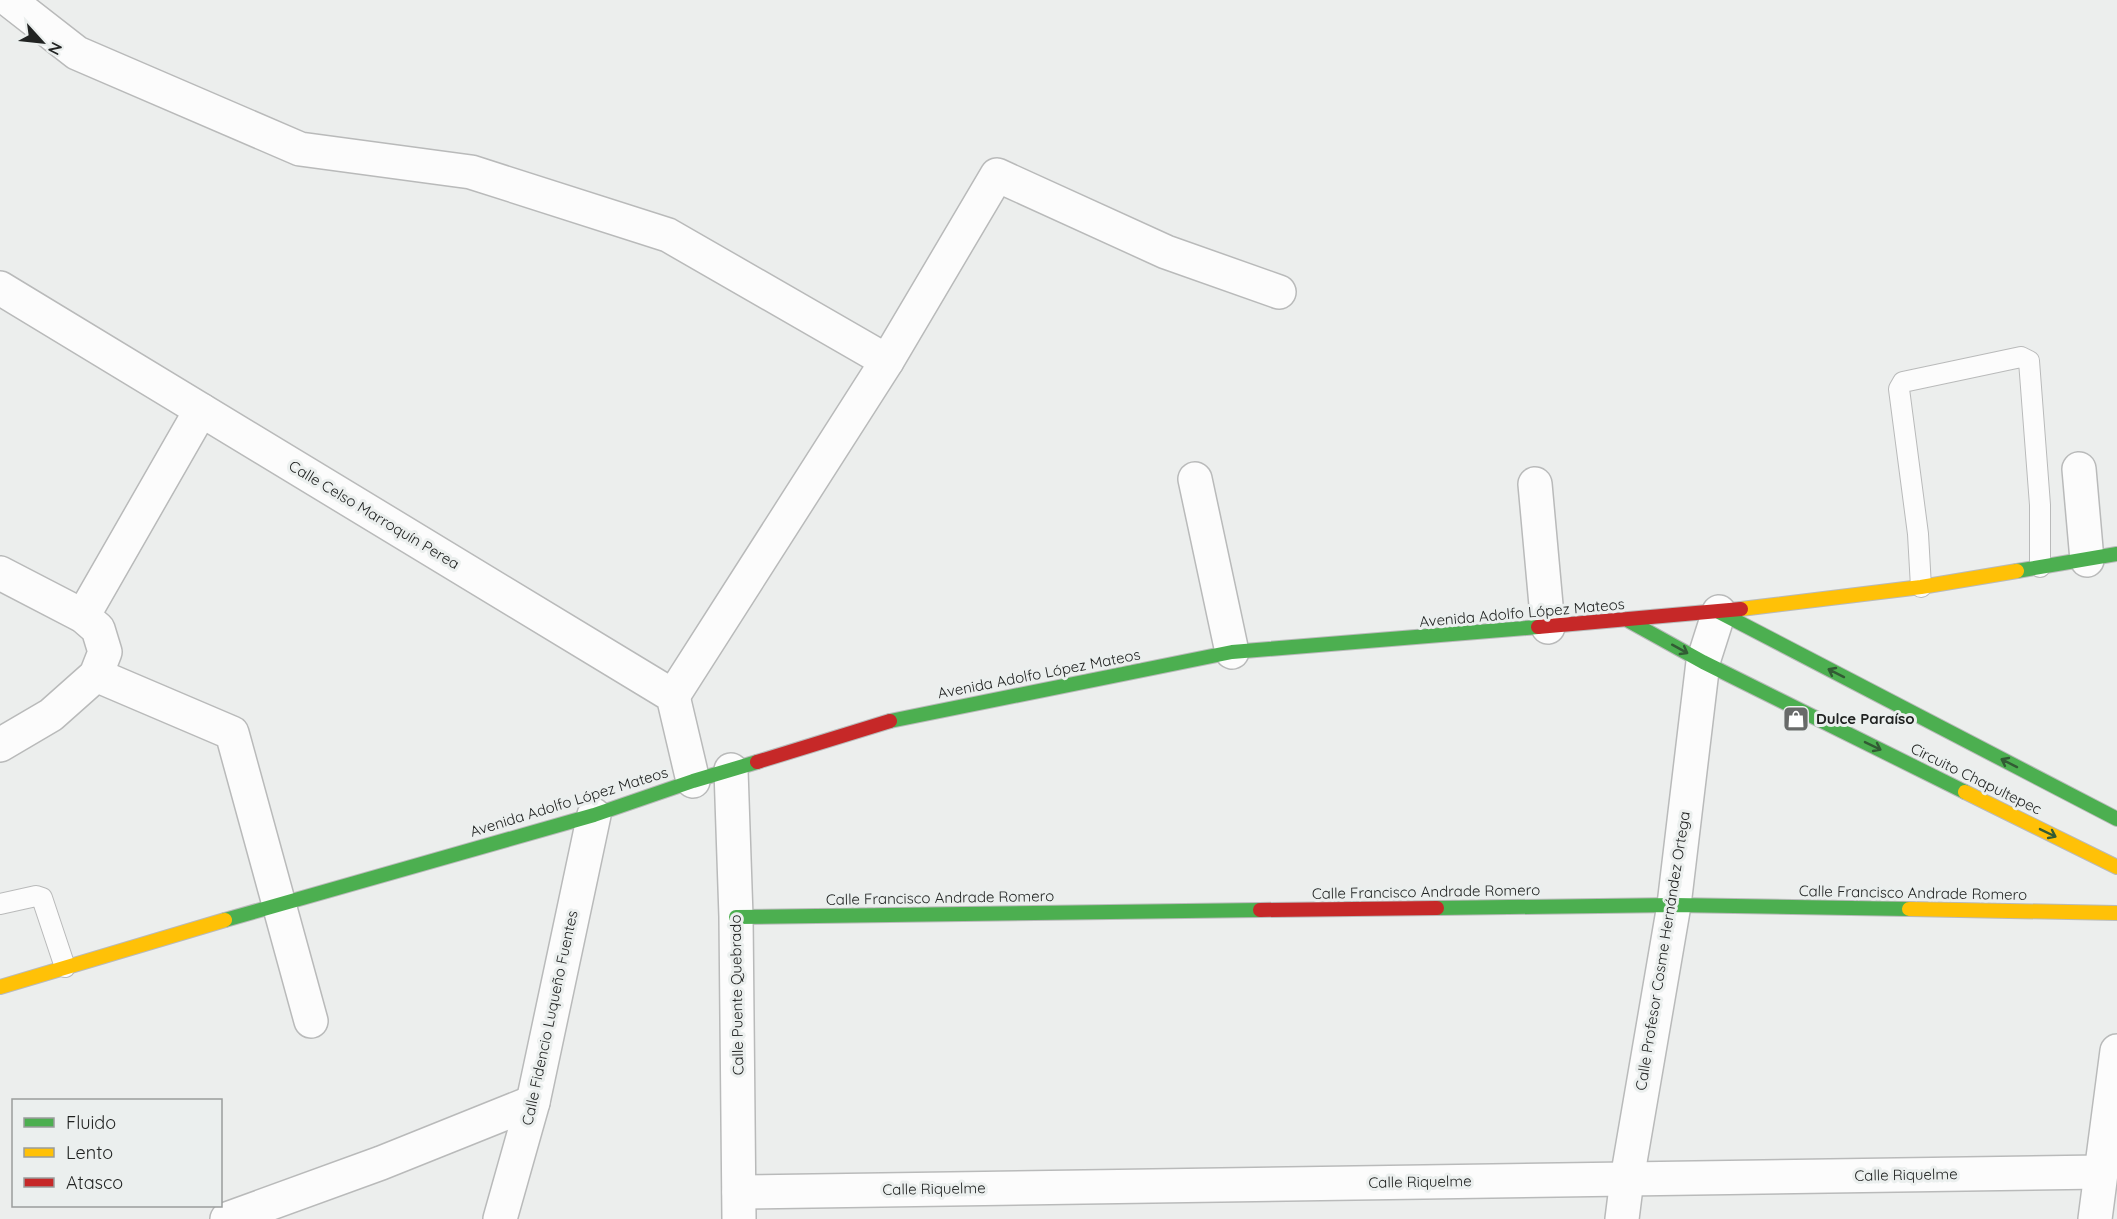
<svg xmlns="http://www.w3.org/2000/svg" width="2117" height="1219" viewBox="0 0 2117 1219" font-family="Quicksand,sans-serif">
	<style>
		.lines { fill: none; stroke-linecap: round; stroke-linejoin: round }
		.lane-casing { stroke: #b9baba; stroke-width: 22 }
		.street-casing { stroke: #b9baba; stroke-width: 36 }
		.fast-casing { stroke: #b9baba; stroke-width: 16 }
		.slow-casing { stroke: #b9baba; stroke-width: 16 }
		.jam-casing { stroke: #b9baba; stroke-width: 16 }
		.lane { stroke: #fcfcfc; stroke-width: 20 }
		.street { stroke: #fcfcfc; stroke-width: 33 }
		.fast { stroke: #4caf50; stroke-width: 14 }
		.slow { stroke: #ffc107; stroke-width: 14 }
		.jam { stroke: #c62828; stroke-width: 14 }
		.oneway { stroke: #325b34 }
		.labels { text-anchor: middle; stroke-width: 6; stroke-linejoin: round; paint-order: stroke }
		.street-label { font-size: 15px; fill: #212322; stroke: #ebefee }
		.poi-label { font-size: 15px; font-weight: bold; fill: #212322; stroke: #ebefee; text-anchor: start }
	</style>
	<rect width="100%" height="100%" fill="#eceeed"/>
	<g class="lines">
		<defs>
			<g id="lane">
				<path d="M1921 587 1918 534 1899 389 1903 382 2021 357 2029 361 2040 505V567"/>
				<path d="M0 904 36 896 42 898 65 967"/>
			</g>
			<g id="street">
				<path d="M9 0 77 53 300 149 471 172 668 235 887 361"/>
				<path d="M0 288 673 696 693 781"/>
				<path d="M2079 469 2087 560"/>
				<path d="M1195 479 1232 652"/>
				<path d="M1535 484 1548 627"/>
				<path d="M0 573 83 616 98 629 105 652 96 675 51 715 0 745"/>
				<path d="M83 616 201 410"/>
				<path d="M96 675 232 733 311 1021"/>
				<path d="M673 696 887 361 997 175 1166 252 1279 292"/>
				<path d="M731 770 736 917 739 1219"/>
				<path d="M739 1192 2101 1172"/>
				<path d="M227 1219 381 1163 533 1102"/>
				<path d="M500 1219 533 1102 594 815"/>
				<path d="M1622 1219 1627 1179 1674 905 1703 662 1719 612"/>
				<path d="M2095 1219 2117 1051"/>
			</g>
			<g id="fast">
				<path d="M2017 571 2117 554"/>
				<path d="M1719 612 2117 819"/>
				<path d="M1629 621 1703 662 1965 792"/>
				<path d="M890 721 1232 652 1538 627"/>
				<path d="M1437 908 1674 905 1909 909"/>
				<path d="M736 917 1260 910"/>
				<path d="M225 920 594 815 693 781 757 762"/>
			</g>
			<g id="slow">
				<path d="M1741 609 1921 587 2017 571"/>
				<path d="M1965 792 2117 867"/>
				<path d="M1909 909 2117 913"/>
				<path d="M0 987 225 920"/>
			</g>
			<g id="jam">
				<path d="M1538 627 1741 609"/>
				<path d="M757 762 890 721"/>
				<path d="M1260 910 1437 908"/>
			</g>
		</defs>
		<!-- lane casing -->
		<use href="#lane" class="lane-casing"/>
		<!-- street casing -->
		<use href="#street" class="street-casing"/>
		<!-- fast casing -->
		<use href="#fast" class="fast-casing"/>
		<!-- slow casing -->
		<use href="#slow" class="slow-casing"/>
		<!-- jam casing -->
		<use href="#jam" class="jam-casing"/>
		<!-- lane -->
		<use href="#lane" class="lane"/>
		<!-- street -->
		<use href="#street" class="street"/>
		<!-- fast -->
		<use href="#fast" class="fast"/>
		<!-- slow -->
		<use href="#slow" class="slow"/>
		<!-- jam -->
		<use href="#jam" class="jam"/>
	</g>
	<!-- one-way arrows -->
	<defs><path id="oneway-shaft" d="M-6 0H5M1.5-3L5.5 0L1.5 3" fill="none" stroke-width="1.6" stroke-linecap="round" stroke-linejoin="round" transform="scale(1.5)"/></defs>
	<g class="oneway">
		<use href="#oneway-shaft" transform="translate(1680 649) rotate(29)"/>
		<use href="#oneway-shaft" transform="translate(1836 673) rotate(-153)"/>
		<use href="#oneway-shaft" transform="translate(1873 746) rotate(26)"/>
		<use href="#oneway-shaft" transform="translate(2009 763) rotate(-153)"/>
		<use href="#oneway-shaft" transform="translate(2048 833) rotate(26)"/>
	</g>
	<!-- icons -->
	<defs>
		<symbol id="shop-square" viewBox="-11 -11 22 22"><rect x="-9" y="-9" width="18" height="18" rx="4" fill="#686a69" stroke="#ebefee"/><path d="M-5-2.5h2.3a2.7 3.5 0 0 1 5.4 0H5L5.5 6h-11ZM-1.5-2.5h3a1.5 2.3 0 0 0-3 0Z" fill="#fff"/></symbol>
	</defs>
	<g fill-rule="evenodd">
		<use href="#shop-square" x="1781" y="704" width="30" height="30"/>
	</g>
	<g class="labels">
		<!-- street labels -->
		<g class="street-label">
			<text transform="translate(374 515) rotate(31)" y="5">Calle Celso Marroquín Perea</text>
			<text transform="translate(1522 613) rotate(-5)" y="5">Avenida Adolfo López Mateos</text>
			<text transform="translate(1039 674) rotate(-11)" y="5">Avenida Adolfo López Mateos</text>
			<text transform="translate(1976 779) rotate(26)" y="5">Circuito Chapultepec</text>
			<text transform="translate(569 802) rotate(-17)" y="5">Avenida Adolfo López Mateos</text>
			<text transform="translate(1426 892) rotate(-1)" y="5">Calle Francisco Andrade Romero</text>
			<text transform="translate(1913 893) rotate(1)" y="5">Calle Francisco Andrade Romero</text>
			<text transform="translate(940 898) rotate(-1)" y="5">Calle Francisco Andrade Romero</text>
			<text transform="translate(1663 951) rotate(-81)" y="5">Calle Profesor Cosme Hernández Ortega</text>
			<text transform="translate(737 995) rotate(-91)" y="5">Calle Puente Quebrado</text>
			<text transform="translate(550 1018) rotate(-78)" y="5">Calle Fidencio Luqueño Fuentes</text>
			<text transform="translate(1906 1175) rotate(-1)" y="5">Calle Riquelme</text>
			<text transform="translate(1420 1182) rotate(-1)" y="5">Calle Riquelme</text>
			<text transform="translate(934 1189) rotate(-1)" y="5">Calle Riquelme</text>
		</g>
		<!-- poi labels -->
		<g class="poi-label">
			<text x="1816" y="724">Dulce Paraíso</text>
		</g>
	</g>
	<!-- legend -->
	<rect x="12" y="1099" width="210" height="108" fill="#ebefee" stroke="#9a9d9c" stroke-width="1.5"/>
	<rect x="24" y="1118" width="30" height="9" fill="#4caf50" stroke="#9a9d9c" stroke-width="1.5"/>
	<text x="66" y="1129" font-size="18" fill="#212322">Fluido</text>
	<rect x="24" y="1148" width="30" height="9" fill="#ffc107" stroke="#9a9d9c" stroke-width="1.5"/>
	<text x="66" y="1159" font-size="18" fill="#212322">Lento</text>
	<rect x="24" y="1178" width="30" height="9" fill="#c62828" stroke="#9a9d9c" stroke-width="1.5"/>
	<text x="66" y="1189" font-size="18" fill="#212322">Atasco</text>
	<!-- north arrow -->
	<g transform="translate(42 42) rotate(117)" stroke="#ebefee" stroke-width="4.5" paint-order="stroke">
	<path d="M0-4.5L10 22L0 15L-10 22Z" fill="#212322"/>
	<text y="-9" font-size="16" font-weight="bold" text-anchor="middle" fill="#212322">N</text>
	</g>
</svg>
